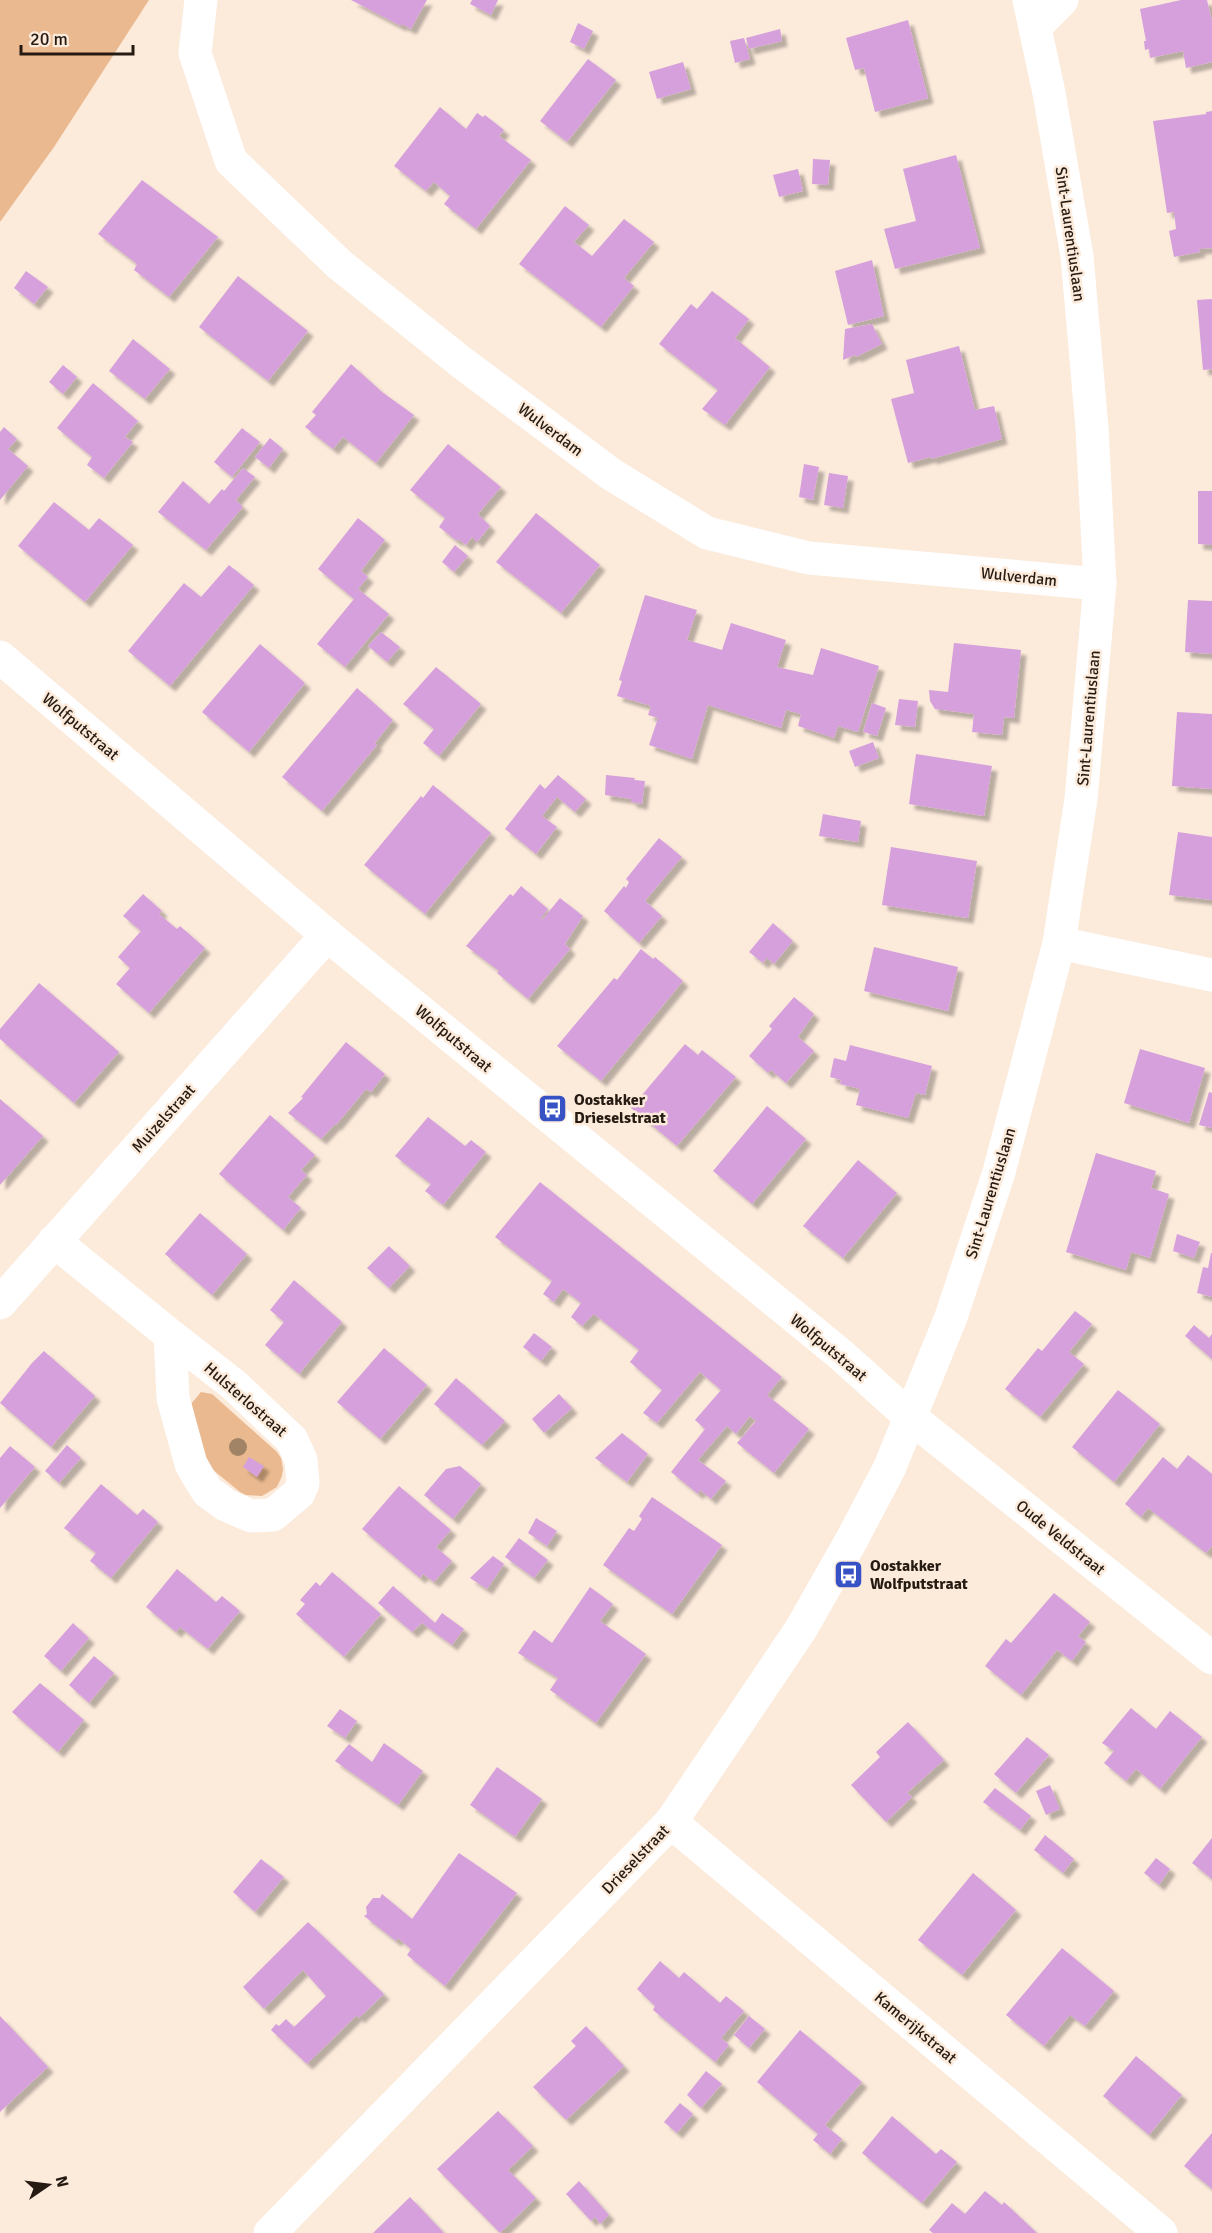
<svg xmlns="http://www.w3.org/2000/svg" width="1212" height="2233" viewBox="0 0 1212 2233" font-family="Signika,sans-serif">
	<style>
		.green { fill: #eab98f }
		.building { fill: #d5a0db; filter: url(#shadow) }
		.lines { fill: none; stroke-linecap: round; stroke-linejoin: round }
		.street { stroke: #fff; stroke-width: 33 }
		.secondary { stroke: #fff; stroke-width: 33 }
		.tree { fill: #a18365 }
		.labels { text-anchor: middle; stroke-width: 5; stroke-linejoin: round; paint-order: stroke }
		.street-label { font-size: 16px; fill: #261b12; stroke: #fceadb }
		.poi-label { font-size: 16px; font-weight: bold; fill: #261b12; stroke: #fceadb; text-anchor: start }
	</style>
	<defs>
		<filter id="shadow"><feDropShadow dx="5.5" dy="5.5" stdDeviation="1.5" flood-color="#0004"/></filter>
	</defs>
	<rect width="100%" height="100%" fill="#fceadb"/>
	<!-- green -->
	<g class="green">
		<path d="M0 0H149L54 147 0 222Z"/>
		<path d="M201 1392 212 1394 277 1452 281 1458 283 1469 282 1476 277 1487 262 1496 246 1495 240 1492 207 1465 191 1404Z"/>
	</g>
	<!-- building -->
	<g class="building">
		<path d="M351 0H427L411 29 401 24V26Z"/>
		<path d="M472 0H498L491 15 470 4Z"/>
		<path d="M1181 0H1207L1212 21V62L1186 68 1183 51 1150 58 1149 49 1145 50 1144 41H1146L1140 9Z"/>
		<path d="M908 20 928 98 875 112 864 68 855 70 846 38Z"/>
		<path d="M578 23 593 31 584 49 570 42Z"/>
		<path d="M780 29 782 41 749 49 746 38Z"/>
		<path d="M744 38 750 59 735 63 730 41Z"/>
		<path d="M588 59 616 80 567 142 540 121Z"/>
		<path d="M683 62 691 89 657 99 649 72Z"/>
		<path d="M440 107 466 129 477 113 483 117 485 115 504 130 499 136 531 160 476 229 444 204 450 196 434 182 426 191 394 166Z"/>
		<path d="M1212 111V248L1199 249 1200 252 1174 257 1169 231 1176 229 1174 212 1167 213 1153 121 1206 114V112Z"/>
		<path d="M956 155 980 248 895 269 884 229 916 221 903 169Z"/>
		<path d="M813 159 830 160 828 185 812 184Z"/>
		<path d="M798 169 803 191 779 197 773 175Z"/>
		<path d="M142 180 218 237 169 297 134 270 137 264 98 234Z"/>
		<path d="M565 206 589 225 574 242 592 256 624 219 654 242 624 278 634 286 601 327 519 264Z"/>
		<path d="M872 260 884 316 848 325 835 271Z"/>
		<path d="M26 271 48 287 34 304 14 288Z"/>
		<path d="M238 276 308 331 268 381 199 327Z"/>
		<path d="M712 291 749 319 735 338 770 367 725 425 702 409 718 390 659 344 691 304 697 309Z"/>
		<path d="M1212 299V369L1203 370 1197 300Z"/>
		<path d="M872 324 882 344 856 357 855 355 843 360 845 329Z"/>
		<path d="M133 339 170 369 145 399 109 371Z"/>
		<path d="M959 346 975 410 994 406 1002 439 931 459V457L908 463 891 399 914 393 906 360Z"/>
		<path d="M351 364 382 392 414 415 376 463 343 437 333 449 305 427 316 415 312 412Z"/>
		<path d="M63 365 77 377 63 394 49 382Z"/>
		<path d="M93 383 138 421 125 437 133 442 104 478 87 465 92 457 57 428Z"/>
		<path d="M4 427 17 439 8 449 28 466 0 500V432Z"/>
		<path d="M242 428 260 442 232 477 214 462Z"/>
		<path d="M270 438 283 449 269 468 255 457Z"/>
		<path d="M448 444 501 487 478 514 490 526 477 542 472 537 466 545 458 539 457 541 439 527 445 518 410 490Z"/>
		<path d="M804 464 819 467 813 500 799 497Z"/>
		<path d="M243 468 255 477 236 500 243 507 206 550 158 512 183 481 209 504 222 489 224 491Z"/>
		<path d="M829 473 848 476 843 508 824 505Z"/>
		<path d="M1198 491H1212V545L1198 544Z"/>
		<path d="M54 502 89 530 99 518 133 545 85 602 18 546Z"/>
		<path d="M536 513 600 565 561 613 496 562Z"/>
		<path d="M358 518 385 540 361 571 368 577 358 589 389 614 345 667 317 644 354 599 318 569Z"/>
		<path d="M455 545 468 556 454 572 442 562Z"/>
		<path d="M229 565 254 585 170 686 128 651 184 583 201 597Z"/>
		<path d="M645 595 697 610 687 640 722 650 731 623 786 640 777 667 813 675 821 648 879 666 858 732 838 726 834 738 798 726 801 714 786 710 781 728 708 705 692 759 649 745 658 718 648 715 651 706 617 696 622 681 619 680Z"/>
		<path d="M1188 600 1212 601V654L1185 652Z"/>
		<path d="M381 632 400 647 387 662 368 646Z"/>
		<path d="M954 643 1021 650 1014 718 1004 717 1002 735 972 732 974 714 935 709 930 701 929 690 948 692Z"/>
		<path d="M260 644 305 683 249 752 202 712Z"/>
		<path d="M436 667 481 704 439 756 423 743 434 729 403 704Z"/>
		<path d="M357 688 393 720 375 743 377 745 322 811 282 777Z"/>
		<path d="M899 699 918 701 915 727 895 725Z"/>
		<path d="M872 703 886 708 877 736 863 732Z"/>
		<path d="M1177 712 1212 714V789L1172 786Z"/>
		<path d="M873 742 879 758 855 767 849 751Z"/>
		<path d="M916 754 992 766 984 816 909 804Z"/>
		<path d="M558 775 586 799 575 812 557 797 542 816 557 827 536 854 505 829 540 784 545 789Z"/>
		<path d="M606 775 635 778 634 780 645 781 642 804 631 802V799L605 795Z"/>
		<path d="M433 785 491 833 425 914 364 865 421 796 423 798Z"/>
		<path d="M823 814 861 821 858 842 819 836Z"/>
		<path d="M1178 832 1212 837V900L1169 895Z"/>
		<path d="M659 838 682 857 645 901 662 916 639 943 604 911 624 886 626 888 629 882 626 879Z"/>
		<path d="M891 847 977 861 968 918 882 905Z"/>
		<path d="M521 886 548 909 541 918 542 920 560 898 583 916 565 944 570 949 528 999 497 973 499 971 466 946 510 894 513 896Z"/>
		<path d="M143 894 162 911 159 914 177 929 180 926 205 948 149 1013 116 984 130 968 118 957 141 931 123 916Z"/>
		<path d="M773 923 793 941 774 964 767 958 763 963 749 952Z"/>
		<path d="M874 947 958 967 948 1011 864 991Z"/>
		<path d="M641 949 653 959 655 957 683 981 601 1081 557 1046 614 978 617 980Z"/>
		<path d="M39 983 119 1052 74 1103 0 1039V1029Z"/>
		<path d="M794 997 814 1014 798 1037 814 1051 786 1083 771 1070 768 1073 749 1056 772 1029 769 1026Z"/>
		<path d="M346 1042 385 1074 371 1092 366 1089 336 1125 335 1124 321 1139 288 1113 303 1098 301 1097Z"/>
		<path d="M685 1044 698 1055 702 1050 736 1077 677 1146 631 1108Z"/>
		<path d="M850 1045 932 1066 925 1095 916 1093 908 1118 856 1105 860 1089 840 1084 841 1080 830 1077 834 1058 846 1061Z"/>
		<path d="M1140 1049 1205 1068 1189 1123 1124 1103Z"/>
		<path d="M1209 1092 1212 1093V1128L1199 1125Z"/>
		<path d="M0 1099 43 1136 0 1185Z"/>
		<path d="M767 1106 806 1139 752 1204 713 1171Z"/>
		<path d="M270 1115 315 1155 301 1170 307 1175 288 1197 301 1208 283 1230 219 1174Z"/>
		<path d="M428 1117 465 1146 471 1140 486 1152 443 1205 425 1191 431 1184 395 1156Z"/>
		<path d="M1096 1153 1156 1171 1151 1188 1169 1194 1150 1258 1131 1252 1126 1270 1066 1252Z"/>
		<path d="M858 1160 897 1193 843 1258 803 1226Z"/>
		<path d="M540 1182 782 1377 767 1395 809 1429 774 1473 737 1443 756 1421 750 1416 736 1434 727 1426 698 1460 726 1481 711 1499 700 1490 698 1494 671 1472 705 1429 695 1420 721 1390 700 1372 657 1423 643 1413 662 1390 630 1362 639 1350 594 1314 582 1326 571 1317 581 1303 563 1289 554 1302 543 1294 552 1281 495 1237Z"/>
		<path d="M200 1213 247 1254 212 1295 165 1254Z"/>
		<path d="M1177 1234 1200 1242 1194 1258 1173 1251Z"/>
		<path d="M389 1246 410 1266 389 1288 367 1268Z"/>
		<path d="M1211 1253H1212V1297L1197 1293 1203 1267 1208 1268Z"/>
		<path d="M294 1280 342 1322 299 1374 265 1345 284 1322 270 1310Z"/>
		<path d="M1075 1311 1092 1324 1069 1352 1084 1364 1040 1417 1005 1389 1038 1348 1042 1351Z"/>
		<path d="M1194 1325 1209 1338 1212 1334V1359L1185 1336Z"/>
		<path d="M534 1333 552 1347 541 1361 523 1347Z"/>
		<path d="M384 1348 427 1385 380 1439 337 1402Z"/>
		<path d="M44 1351 95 1396 51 1447 0 1403 32 1363Z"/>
		<path d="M456 1378 505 1421 482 1445 434 1404Z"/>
		<path d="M1118 1390 1160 1424 1114 1482 1072 1447Z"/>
		<path d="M559 1394 572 1408 544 1433 532 1419Z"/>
		<path d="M622 1433 648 1454 627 1482 595 1458Z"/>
		<path d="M67 1445 81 1458 59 1483 45 1471Z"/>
		<path d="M10 1446 35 1467 0 1508V1458Z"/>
		<path d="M1188 1455 1212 1474V1546L1206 1553 1148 1508 1141 1517 1125 1504 1163 1457 1177 1469Z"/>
		<path d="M249 1457 264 1466 257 1477 243 1467Z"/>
		<path d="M460 1466 481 1484 453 1519 424 1495 446 1469Z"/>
		<path d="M101 1484 137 1515 143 1509 158 1522 111 1578 90 1561 96 1553 64 1528Z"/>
		<path d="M399 1486 451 1530 436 1547 452 1561 434 1582 423 1574 420 1578 362 1529Z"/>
		<path d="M652 1497 722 1545 672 1614 603 1565 629 1528 634 1531 642 1519 639 1516Z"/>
		<path d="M536 1518 557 1531 547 1546 528 1533Z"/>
		<path d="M519 1538 548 1560 534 1578 505 1557Z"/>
		<path d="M493 1556 504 1564 487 1589 470 1578Z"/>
		<path d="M177 1569 216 1602 222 1596 240 1611 208 1649 180 1627 176 1632 146 1607Z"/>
		<path d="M332 1572 381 1614 344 1657 296 1614 305 1604 300 1600 316 1582 320 1586Z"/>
		<path d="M393 1586 435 1623 442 1613 464 1629 452 1645 422 1623 412 1632 378 1603Z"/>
		<path d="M590 1587 613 1604 600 1621 646 1654 596 1723 550 1690 558 1678 518 1653 534 1630 552 1643Z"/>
		<path d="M1054 1593 1090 1622 1078 1636 1086 1642 1072 1661 1057 1650 1021 1695 985 1666 1006 1639 1011 1643Z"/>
		<path d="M73 1623 89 1638 61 1671 44 1656Z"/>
		<path d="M94 1656 114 1673 89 1703 69 1685Z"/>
		<path d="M40 1683 84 1720 58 1752 12 1712Z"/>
		<path d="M1131 1708 1156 1729 1170 1711 1202 1737 1160 1789 1136 1769 1126 1781 1104 1763 1114 1751 1102 1743Z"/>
		<path d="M340 1709 357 1721 345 1738 327 1726Z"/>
		<path d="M908 1722 944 1760 907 1793 912 1797 886 1822 851 1785 880 1757 876 1752Z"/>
		<path d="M1027 1737 1049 1755 1016 1793 994 1774Z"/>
		<path d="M384 1743 423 1771 398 1805 335 1761 349 1744 372 1762Z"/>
		<path d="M497 1767 542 1799 515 1837 470 1805Z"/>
		<path d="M1050 1785 1060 1809 1046 1815 1036 1791Z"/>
		<path d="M995 1788 1031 1816 1020 1830 983 1802Z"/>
		<path d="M1045 1835 1074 1859 1063 1873 1034 1850Z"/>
		<path d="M1212 1838V1879L1192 1863Z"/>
		<path d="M459 1853 517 1893 445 1986 407 1955 411 1949 398 1938 396 1941 364 1916 367 1914 366 1907 373 1898H380L382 1894 412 1919Z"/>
		<path d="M1156 1858 1170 1869 1159 1885 1144 1873Z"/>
		<path d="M261 1859 284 1877 255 1912 233 1892Z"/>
		<path d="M973 1873 1016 1910 962 1975 918 1940Z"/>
		<path d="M308 1922 384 1994 359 2018 357 2015 307 2064 271 2030 276 2024 279 2026 286 2019 294 2027 326 1996 303 1970 264 2009 243 1987Z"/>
		<path d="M1062 1948 1114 1991 1085 2026 1070 2015 1044 2046 1006 2015Z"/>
		<path d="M660 1961 679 1978 684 1972 720 2003 726 1996 744 2011 721 2038 729 2045 715 2062 653 2010 655 2006 637 1989Z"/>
		<path d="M0 2016 48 2067 0 2112Z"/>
		<path d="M749 2016 765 2029 749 2048 734 2035Z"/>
		<path d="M586 2026 624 2066 566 2120 533 2087 576 2046 571 2041Z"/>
		<path d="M800 2030 862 2082 825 2125 842 2139 830 2154 813 2140 818 2134 757 2082Z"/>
		<path d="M1136 2056 1182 2095 1149 2135 1103 2096Z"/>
		<path d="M706 2071 722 2084 701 2108 687 2095Z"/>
		<path d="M680 2103 693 2114 677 2133 664 2122Z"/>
		<path d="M498 2111 533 2146 508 2170 536 2198 500 2233 437 2169Z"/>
		<path d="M892 2116 936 2154 941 2149 957 2162 922 2203 862 2153Z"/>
		<path d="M1212 2133V2189L1184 2166Z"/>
		<path d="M579 2181 609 2215 600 2224 595 2217 591 2221 566 2194Z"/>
		<path d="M985 2191 1002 2205 1004 2202 1037 2233H933L929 2230 952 2203 965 2214Z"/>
		<path d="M410 2197 444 2233H373Z"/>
	</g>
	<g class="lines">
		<!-- street -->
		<g class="street">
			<path d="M201 0 195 53 231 161 340 265 461 362 611 474 707 533 809 558 1100 584"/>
			<path d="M1035 27 1062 0"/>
			<path d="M0 657 327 935 840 1354 909 1416 1212 1658"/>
			<path d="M1059 943 1212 975"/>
			<path d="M54 1241 170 1335 234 1385 292 1440 301 1460 303 1483 299 1493 273 1515 251 1516 226 1505 208 1492 199 1478 191 1464 173 1398 170 1335"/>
			<path d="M0 1303 327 935"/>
			<path d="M671 1822 1161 2233"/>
		</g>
		<!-- secondary -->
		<path class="secondary" d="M270 2233 671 1822 801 1629 851 1541 889 1469 951 1317 999 1172 1059 943 1081 799 1100 584 1092 428 1077 256 1049 93 1029 0"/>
	</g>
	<!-- trees -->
	<circle class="tree" cx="238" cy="1447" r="9"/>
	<!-- icons -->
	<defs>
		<symbol id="bus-square" viewBox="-11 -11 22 22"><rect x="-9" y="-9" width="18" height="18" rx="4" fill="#3752c4" stroke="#fceadb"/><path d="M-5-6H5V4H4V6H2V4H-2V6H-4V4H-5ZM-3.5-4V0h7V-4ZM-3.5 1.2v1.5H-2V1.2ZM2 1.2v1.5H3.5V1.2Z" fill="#fff"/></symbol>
	</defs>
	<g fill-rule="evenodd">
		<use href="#bus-square" x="536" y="1092" width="33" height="33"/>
		<use href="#bus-square" x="832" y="1558" width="33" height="33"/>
	</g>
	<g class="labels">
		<!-- street labels -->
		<g class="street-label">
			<text transform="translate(1071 234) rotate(82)" y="6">Sint-Laurentiuslaan</text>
			<text transform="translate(551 429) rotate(37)" y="6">Wulverdam</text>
			<text transform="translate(1019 576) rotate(6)" y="6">Wulverdam</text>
			<text transform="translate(1088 718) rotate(-85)" y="6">Sint-Laurentiuslaan</text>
			<text transform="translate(81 726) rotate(40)" y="6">Wolfputstraat</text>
			<text transform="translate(454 1038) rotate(40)" y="6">Wolfputstraat</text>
			<text transform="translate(163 1118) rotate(-48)" y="6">Muizelstraat</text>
			<text transform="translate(990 1193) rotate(-73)" y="6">Sint-Laurentiuslaan</text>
			<text transform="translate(829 1347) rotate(40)" y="6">Wolfputstraat</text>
			<text transform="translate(246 1399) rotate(41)" y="6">Hulsterlostraat</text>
			<text transform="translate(1061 1537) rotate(39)" y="6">Oude Veldstraat</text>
			<text transform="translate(635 1859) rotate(-46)" y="6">Drieselstraat</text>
			<text transform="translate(916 2027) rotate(40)" y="6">Kamerijkstraat</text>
		</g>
		<!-- poi labels -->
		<g class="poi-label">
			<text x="574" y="1105">Oostakker<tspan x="574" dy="18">Drieselstraat</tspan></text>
			<text x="870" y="1571">Oostakker<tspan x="870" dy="18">Wolfputstraat</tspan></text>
		</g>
	</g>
	<!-- north arrow -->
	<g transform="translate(48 2185) rotate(76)" stroke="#fceadb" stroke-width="4.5" paint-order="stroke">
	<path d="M0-4.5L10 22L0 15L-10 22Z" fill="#261b12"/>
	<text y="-9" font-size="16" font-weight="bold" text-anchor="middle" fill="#261b12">N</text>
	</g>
	<!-- scale -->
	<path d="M21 45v9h112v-9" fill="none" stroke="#261b12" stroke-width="3"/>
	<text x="30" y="45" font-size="18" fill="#261b12" stroke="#fceadb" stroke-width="4.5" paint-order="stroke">20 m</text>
</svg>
